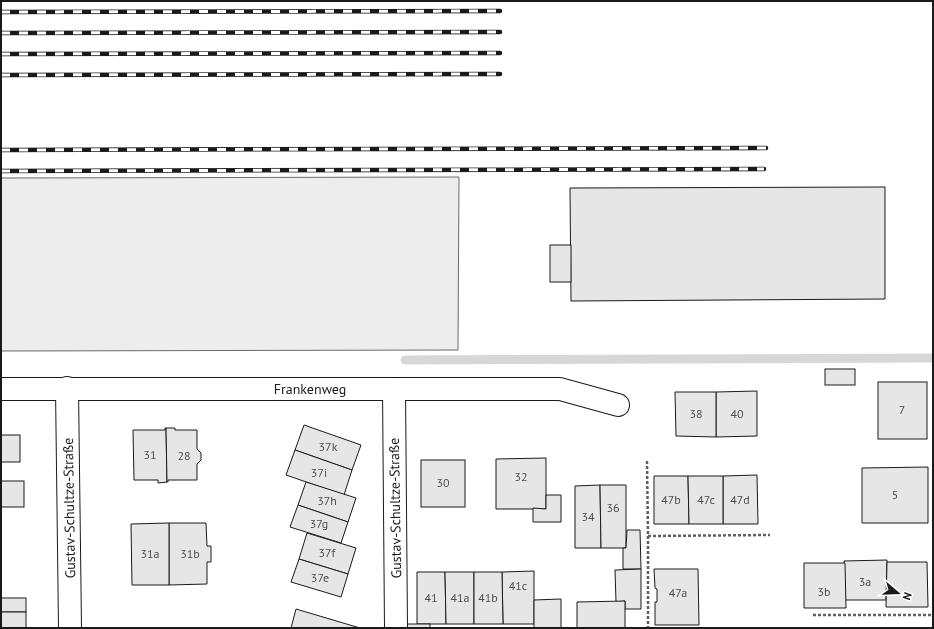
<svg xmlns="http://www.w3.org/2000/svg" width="934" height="629" viewBox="0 0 934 629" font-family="'PT Sans',sans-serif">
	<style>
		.built { fill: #ededed; stroke: #6a6a6a }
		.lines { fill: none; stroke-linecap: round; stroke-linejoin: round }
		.stream { stroke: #d7d7d7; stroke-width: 9 }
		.building { fill: #e6e6e6; stroke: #1a1a1a }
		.minor-casing { stroke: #1a1a1a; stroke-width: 24 }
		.path { stroke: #5f5f5f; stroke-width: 2.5; stroke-dasharray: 3 2; stroke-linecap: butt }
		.minor { stroke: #fff; stroke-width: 22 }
		.rail-casing { stroke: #1a1a1a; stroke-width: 4.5 }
		.rail { stroke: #fff; stroke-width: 3; stroke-dasharray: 9; stroke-linecap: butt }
		.labels { text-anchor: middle; stroke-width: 3; stroke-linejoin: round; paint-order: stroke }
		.number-label { font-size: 12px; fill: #4d4d4d }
		.street-label { font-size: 14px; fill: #1a1a1a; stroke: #fff }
	</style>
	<rect width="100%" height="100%" fill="#fff"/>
	<!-- built -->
	<path class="built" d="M459 177 458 350 1 351V178Z"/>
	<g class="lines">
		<!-- stream -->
		<path class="stream" d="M405 360 933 358"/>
	</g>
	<!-- building -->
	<g class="building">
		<path d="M885 187V299L571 301 570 188Z"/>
		<rect x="550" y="245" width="21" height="37"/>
		<rect x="825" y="369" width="30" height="16"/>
		<rect x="878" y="382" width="49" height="57"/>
		<path d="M757 391V436L716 437V392Z"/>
		<path d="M675 392H716V437L676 436Z"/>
		<path d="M304 425 361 445 352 470 295 450Z"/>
		<path d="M165 428H166L167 482 158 483V480H134L133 430H165Z"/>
		<path d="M166 428H175V430H197V449L201 453V460L197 464V480H168V482H167Z"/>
		<rect x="1" y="435" width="19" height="27"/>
		<path d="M295 450 352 470 344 495 286 475Z"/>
		<path d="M546 458V509H496V459Z"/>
		<rect x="421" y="460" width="44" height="47"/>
		<path d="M928 467V523H862V468Z"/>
		<path d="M757 475 758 524H723V476Z"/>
		<path d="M654 476H688L689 524H654Z"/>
		<path d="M688 476H723V524H689Z"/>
		<rect x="1" y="481" width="23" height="26"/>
		<path d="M306 482 356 498 348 522 298 505Z"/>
		<path d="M600 485 601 548H575V486Z"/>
		<path d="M600 485H626V548H601Z"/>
		<path d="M546 495H561V522H533V508L546 509Z"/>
		<path d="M298 505 348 522 341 543 290 527Z"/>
		<path d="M169 523H206L207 546H211V562H207V584L169 585Z"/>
		<path d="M169 523V585H132L131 524Z"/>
		<path d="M627 530H640L641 569H623V548H626Z"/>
		<path d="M307 533 356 548 348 574 299 559Z"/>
		<path d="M299 559 348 574 341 597 291 582Z"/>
		<path d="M887 560 886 600H845L844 561Z"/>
		<path d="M887 562H927L928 607H886Z"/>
		<path d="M804 563H845L846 608H804Z"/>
		<path d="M641 569V609H625V601L616 602 615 570Z"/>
		<path d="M654 569H698L699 625H655V602H657V589L655 588Z"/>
		<path d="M534 571V624H503L502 572Z"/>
		<path d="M417 572H445L446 624H417Z"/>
		<path d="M445 572H474V624H446Z"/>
		<path d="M474 572H502L503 624H474Z"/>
		<rect x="1" y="598" width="25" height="14"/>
		<path d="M561 599V628H534V600Z"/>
		<path d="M625 601V628H577V602Z"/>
		<path d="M296 609 360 628H291Z"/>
		<rect x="1" y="612" width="25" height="16"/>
		<rect x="404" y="624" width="26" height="4"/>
	</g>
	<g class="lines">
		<defs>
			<g id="minor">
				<path d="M67 388 70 628"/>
				<path d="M1 389H560L618 405"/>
				<path d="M394 389 396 628"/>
			</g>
		</defs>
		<!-- minor casing -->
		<use href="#minor" class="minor-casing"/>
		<!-- path -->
		<g class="path">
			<path d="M647 461 648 536 770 535"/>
			<path d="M648 536V628"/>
			<path d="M813 615H933"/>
		</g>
		<!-- minor -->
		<use href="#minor" class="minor"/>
		<defs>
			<g id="rail">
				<path d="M1 12 500 11"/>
				<path d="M1 33 500 32"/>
				<path d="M1 54 500 53"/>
				<path d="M1 75 500 74"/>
				<path d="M1 150 766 148"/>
				<path d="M1 171 764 169"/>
			</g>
		</defs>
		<!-- rail casing -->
		<use href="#rail" class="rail-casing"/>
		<!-- rail -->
		<use href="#rail" class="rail"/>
	</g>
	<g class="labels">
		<!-- number labels -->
		<g class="number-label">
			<text x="902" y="414">7</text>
			<text x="696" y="418">38</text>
			<text x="737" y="418">40</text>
			<text x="328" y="451">37k</text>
			<text x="150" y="459">31</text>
			<text x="184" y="460">28</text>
			<text x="319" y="477">37i</text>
			<text x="521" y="481">32</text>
			<text x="443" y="487">30</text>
			<text x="895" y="499">5</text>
			<text x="671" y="504">47b</text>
			<text x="706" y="504">47c</text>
			<text x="740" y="504">47d</text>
			<text x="327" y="505">37h</text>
			<text x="613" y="512">36</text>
			<text x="588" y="521">34</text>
			<text x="319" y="528">37g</text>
			<text x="327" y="557">37f</text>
			<text x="150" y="558">31a</text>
			<text x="190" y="558">31b</text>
			<text x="320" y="582">37e</text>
			<text x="865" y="586">3a</text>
			<text x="518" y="590">41c</text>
			<text x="824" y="596">3b</text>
			<text x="678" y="597">47a</text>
			<text x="431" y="602">41</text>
			<text x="460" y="602">41a</text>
			<text x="488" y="602">41b</text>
		</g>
		<!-- street labels -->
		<g class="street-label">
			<text x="310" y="394">Frankenweg</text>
			<text transform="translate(69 508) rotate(-91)" y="5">Gustav-Schultze-Straße</text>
			<text transform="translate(395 508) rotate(-91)" y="5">Gustav-Schultze-Straße</text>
		</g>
	</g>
	<!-- border -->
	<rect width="934" height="629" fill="none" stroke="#1a1a1a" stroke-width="4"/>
	<!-- north arrow -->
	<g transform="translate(898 593) rotate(109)" stroke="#ffffff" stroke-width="3" paint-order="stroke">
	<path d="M0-3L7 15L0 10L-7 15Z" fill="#1a1a1a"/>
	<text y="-6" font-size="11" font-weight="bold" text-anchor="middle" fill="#1a1a1a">N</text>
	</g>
</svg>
